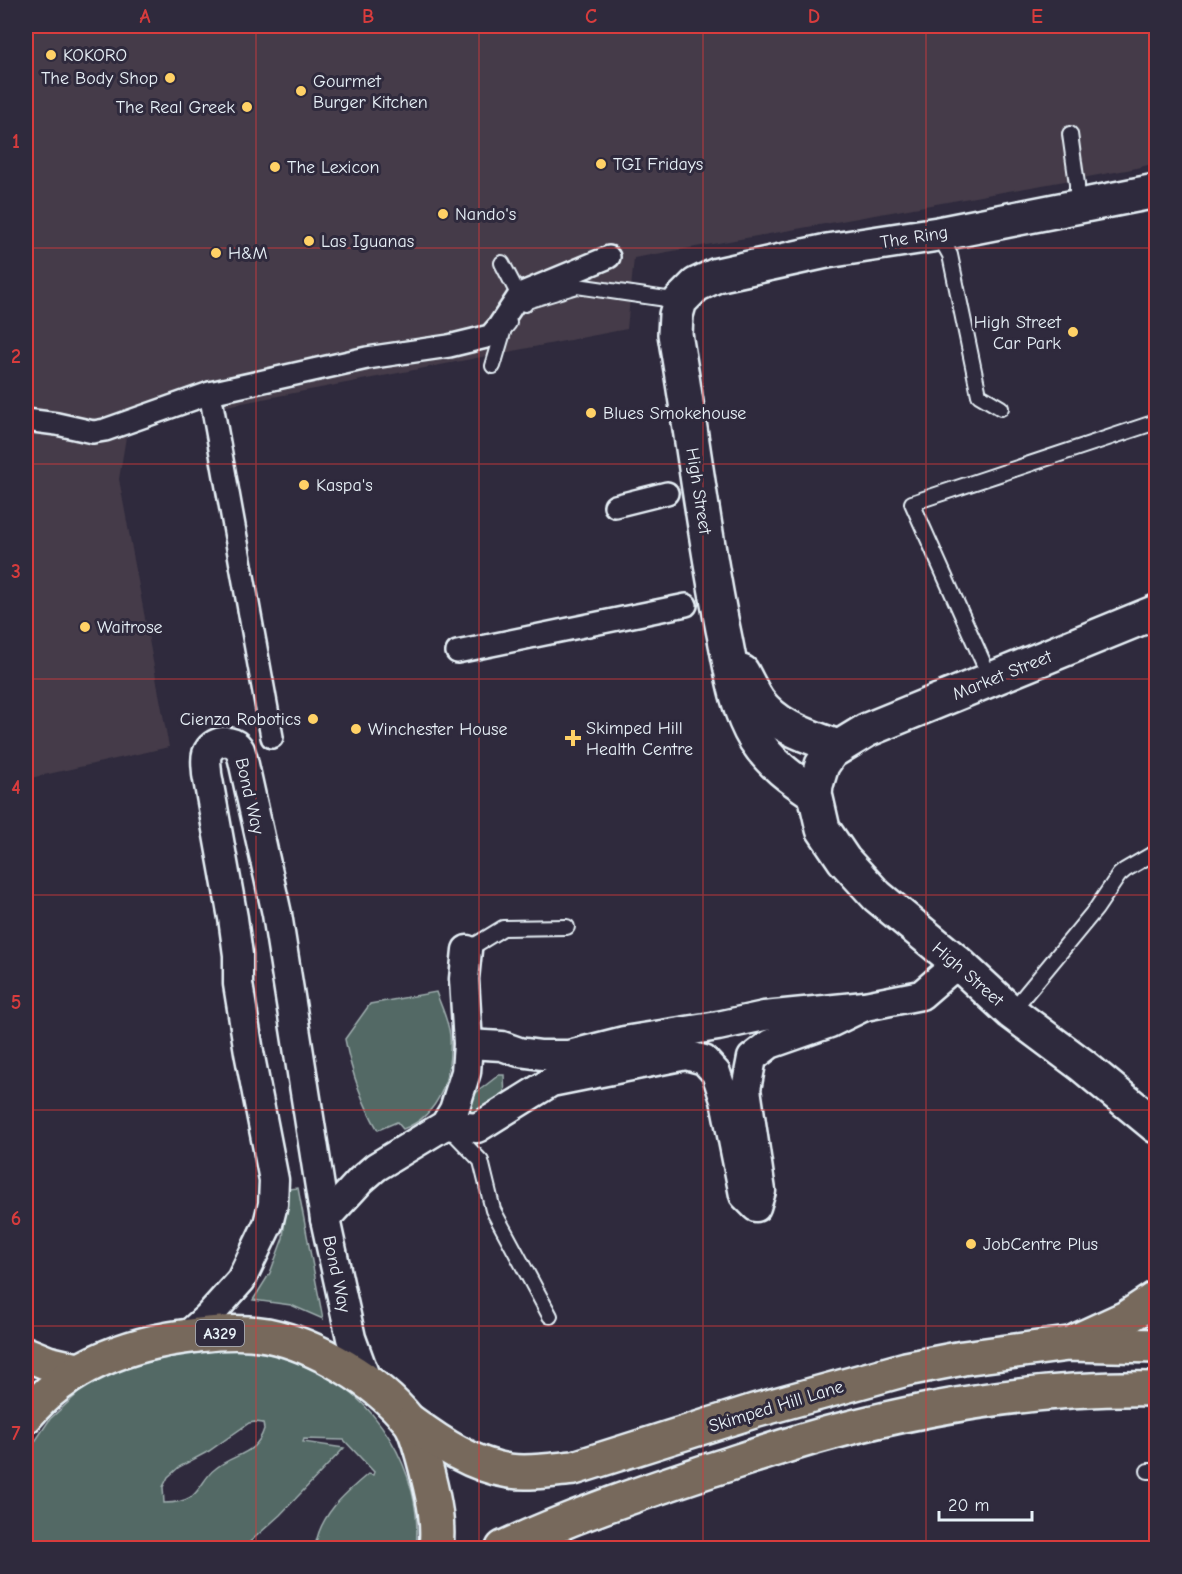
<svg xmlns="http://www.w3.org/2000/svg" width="1182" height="1574" viewBox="0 0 1182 1574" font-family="'Comic Neue',sans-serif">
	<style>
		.built { fill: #443b48 }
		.green { fill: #536965; stroke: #9eadae; stroke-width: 1.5; fill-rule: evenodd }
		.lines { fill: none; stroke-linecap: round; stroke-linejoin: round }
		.service-casing { stroke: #e8f1f8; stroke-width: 18 }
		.pedestrian-casing { stroke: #e8f1f8; stroke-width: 26 }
		.minor-casing { stroke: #e8f1f8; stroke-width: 33 }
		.tertiary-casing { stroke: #e8f1f8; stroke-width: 38 }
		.primary-casing { stroke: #e8f1f8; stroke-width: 38 }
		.service { stroke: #2f2a3d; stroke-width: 14 }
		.pedestrian { stroke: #2f2a3d; stroke-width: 21 }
		.minor { stroke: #2f2a3d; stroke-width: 28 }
		.tertiary { stroke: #2f2a3d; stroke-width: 33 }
		.primary { stroke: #77695c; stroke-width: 33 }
		.grid { fill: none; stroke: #d83c3d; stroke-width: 1.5; stroke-opacity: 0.55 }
		.poi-dot { fill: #ffd166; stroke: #2f2a3d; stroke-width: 2 }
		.labels { text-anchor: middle; stroke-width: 6; stroke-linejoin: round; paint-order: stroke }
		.shield { fill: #2f2a3d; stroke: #b0b5c0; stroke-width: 1.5 }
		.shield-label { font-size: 16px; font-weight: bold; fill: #e8f1f8 }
		.poi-label { font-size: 18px; fill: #e8f1f8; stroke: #2f2a3d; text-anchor: start }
		.street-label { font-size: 18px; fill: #e8f1f8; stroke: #2f2a3d }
		.neatline { fill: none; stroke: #d83c3d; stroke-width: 2 }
		.grid-label { font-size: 20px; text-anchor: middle; font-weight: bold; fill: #d83c3d }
	</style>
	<rect width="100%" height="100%" fill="#2f2a3d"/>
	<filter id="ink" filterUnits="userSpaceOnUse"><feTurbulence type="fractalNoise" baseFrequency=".0167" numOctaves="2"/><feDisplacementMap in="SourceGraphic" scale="12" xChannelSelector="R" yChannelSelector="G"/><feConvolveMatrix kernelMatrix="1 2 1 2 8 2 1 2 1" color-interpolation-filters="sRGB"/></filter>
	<g filter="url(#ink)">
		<!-- built -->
		<path class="built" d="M26 26H1156V163L1132 169 634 258 627 329 128 425 119 479 169 747 26 779Z"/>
		<!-- green -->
		<g class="green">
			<path d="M436 992C441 1006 449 1022 450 1036 452 1075 441 1115 403 1129L397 1122 378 1130C362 1103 351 1070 345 1039L370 1004Z"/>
			<path d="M499 1075H504L505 1101 465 1118 464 1102Z"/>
			<path d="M298 1188 323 1319 291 1305 253 1300 270 1273 283 1238 288 1189Z"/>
			<path d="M213 1350C244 1350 275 1352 304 1364 375 1393 424 1472 416 1548H315C319 1516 344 1494 368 1474L373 1475 374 1472 344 1440 304 1439 303 1442 344 1448 280 1515 243 1548H26V1455L50 1419 85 1387 122 1368 171 1357ZM255 1422 263 1423 264 1429C256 1456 234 1453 215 1469 205 1476 201 1490 191 1497 183 1502 172 1503 164 1503L163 1487 168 1477 179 1467 209 1451 249 1423Z"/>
		</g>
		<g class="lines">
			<defs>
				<g id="service">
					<path d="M1070 134 1077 184V206"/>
					<path d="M938 234 950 255 979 395 1001 408"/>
					<path d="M502 263 515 288 525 300"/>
					<path d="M525 304 527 301 577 286 680 301"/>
					<path d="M493 366 504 329 509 323"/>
					<path d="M991 680 912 503 1156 422"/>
					<path d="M467 950 503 928 567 927"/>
					<path d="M1011 1012 1096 909 1119 875 1125 870 1156 852"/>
					<path d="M449 1128 481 1161 493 1210 550 1316"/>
					<path d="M1148 1471H1156"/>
				</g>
				<g id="pedestrian">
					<path d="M210 393 272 737"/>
					<path d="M26 420 57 424 93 432 105 430 210 393 367 358 449 346 490 336 498 327 520 294 609 257"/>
					<path d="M615 506 667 493"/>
					<path d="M457 652 686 605"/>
				</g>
				<g id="minor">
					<path d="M468 1044 502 1046 519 1052 541 1055H569L624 1041 718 1026 764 1016 865 1006 921 995 958 963"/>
					<path d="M445 1125 477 1128 551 1082 686 1055 704 1060 716 1073 725 1100 744 1195 756 1207 761 1191 746 1089 752 1058 770 1044 830 1023 865 1006"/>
					<path d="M325 1219 361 1180 376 1167 445 1125 454 1110 466 1072 468 1044 464 979 467 950"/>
					<path d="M187 1336 207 1318 241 1280 268 1224 273 1204 274 1180 249 1052 238 984V955L233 918 207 774C207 768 205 760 207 754 212 740 233 737 240 750 241 753 242 756 243 760L277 914 325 1219 351 1338 367 1382"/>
				</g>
				<g id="tertiary">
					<path d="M1156 612 867 730 831 752 822 765 816 785 815 794 823 829 844 860 877 896 958 963 1011 1012 1082 1065 1156 1126"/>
					<path d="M742 672C747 681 752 692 758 701 778 728 808 736 838 747"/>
					<path d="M815 794C791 778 771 764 755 739 735 706 731 666 723 629 705 540 694 449 679 358L675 334 676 315 680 301 696 285 717 275 827 251 938 234 1156 191"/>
				</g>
				<g id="primary">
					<path d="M1078 1340 1126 1318 1156 1298"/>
					<path d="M26 1354 48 1363 78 1370"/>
					<path d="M26 1416C69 1363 133 1342 198 1335 221 1332 245 1331 267 1335 316 1345 377 1381 409 1421 416 1429 425 1464 428 1476 434 1500 439 1524 436 1548"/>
					<path d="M411 1422C441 1444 472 1465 509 1471 530 1474 553 1470 574 1468L754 1411 906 1369 963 1358 1068 1344 1156 1346"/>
					<path d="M503 1548C569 1517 638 1494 707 1471 749 1458 791 1443 833 1432 938 1404 1047 1387 1156 1389"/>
				</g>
			</defs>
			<!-- service casing -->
			<use href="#service" class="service-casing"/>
			<!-- pedestrian casing -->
			<use href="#pedestrian" class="pedestrian-casing"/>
			<!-- minor casing -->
			<use href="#minor" class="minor-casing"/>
			<!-- tertiary casing -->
			<use href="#tertiary" class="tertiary-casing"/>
			<!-- primary casing -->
			<use href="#primary" class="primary-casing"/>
			<!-- service -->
			<use href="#service" class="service"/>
			<!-- pedestrian -->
			<use href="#pedestrian" class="pedestrian"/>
			<!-- minor -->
			<use href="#minor" class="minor"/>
			<!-- tertiary -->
			<use href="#tertiary" class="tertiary"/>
			<!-- primary -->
			<use href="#primary" class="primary"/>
		</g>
	</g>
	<!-- grid -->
	<path class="grid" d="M256 26V1548M479 26V1548M703 26V1548M926 26V1548M26 248H1156M26 464H1156M26 679H1156M26 895H1156M26 1110H1156M26 1326H1156"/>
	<!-- markers -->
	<g class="poi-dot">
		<circle cx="51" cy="55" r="6"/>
		<circle cx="170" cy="78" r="6"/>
		<circle cx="301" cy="91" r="6"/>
		<circle cx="247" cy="107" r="6"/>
		<circle cx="601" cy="164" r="6"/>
		<circle cx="275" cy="167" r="6"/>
		<circle cx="443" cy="214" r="6"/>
		<circle cx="309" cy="241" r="6"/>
		<circle cx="216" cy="253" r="6"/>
		<circle cx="1073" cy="332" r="6"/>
		<circle cx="591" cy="413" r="6"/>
		<circle cx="304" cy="485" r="6"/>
		<circle cx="85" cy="627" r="6"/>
		<circle cx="313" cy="719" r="6"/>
		<circle cx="356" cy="729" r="6"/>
		<path d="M570 729h6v6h6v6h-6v6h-6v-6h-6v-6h6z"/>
		<circle cx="971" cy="1244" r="6"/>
	</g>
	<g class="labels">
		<!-- shield labels -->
		<rect class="shield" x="196" y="1320" width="48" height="26" rx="4.5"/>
		<g class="shield-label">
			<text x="220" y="1339">A329</text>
		</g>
		<!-- poi labels -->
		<g class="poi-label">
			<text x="63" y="61">KOKORO</text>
			<text x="158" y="84" text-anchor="end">The Body Shop</text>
			<text x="313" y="87">Gourmet<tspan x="313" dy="21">Burger Kitchen</tspan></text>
			<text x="235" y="113" text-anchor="end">The Real Greek</text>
			<text x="613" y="170">TGI Fridays</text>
			<text x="287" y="173">The Lexicon</text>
			<text x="455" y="220">Nando's</text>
			<text x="321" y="247">Las Iguanas</text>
			<text x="228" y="259">H&amp;M</text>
			<text x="1061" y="328" text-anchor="end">High Street<tspan x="1061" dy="21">Car Park</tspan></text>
			<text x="603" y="419">Blues Smokehouse</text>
			<text x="316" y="491">Kaspa's</text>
			<text x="97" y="633">Waitrose</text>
			<text x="301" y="725" text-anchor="end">Cienza Robotics</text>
			<text x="586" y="734">Skimped Hill<tspan x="586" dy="21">Health Centre</tspan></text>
			<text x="368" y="735">Winchester House</text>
			<text x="983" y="1250">JobCentre Plus</text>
		</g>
		<!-- street labels -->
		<g class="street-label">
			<text transform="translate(914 237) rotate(-9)" y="6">The Ring</text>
			<text transform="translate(699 491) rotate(81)" y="6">High Street</text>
			<text transform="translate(1002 675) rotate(-22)" y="6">Market Street</text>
			<text transform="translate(250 796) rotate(77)" y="6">Bond Way</text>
			<text transform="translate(968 974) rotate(41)" y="6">High Street</text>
			<text transform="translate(337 1274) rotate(78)" y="6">Bond Way</text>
			<text transform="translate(776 1406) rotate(-17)" y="6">Skimped Hill Lane</text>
		</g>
	</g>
	<!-- margin -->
	<rect width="1182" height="1574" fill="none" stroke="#2f2a3d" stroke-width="66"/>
	<!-- scale -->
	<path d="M939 1511v9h93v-9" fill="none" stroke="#e8f1f8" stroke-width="3"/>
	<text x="948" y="1511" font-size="18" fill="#e8f1f8" stroke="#2f2a3d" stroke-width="4.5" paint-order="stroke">20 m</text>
	<rect x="33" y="33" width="1116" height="1508" class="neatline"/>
	<g class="grid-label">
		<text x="145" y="23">A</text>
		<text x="368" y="23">B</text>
		<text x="591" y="23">C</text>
		<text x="814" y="23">D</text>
		<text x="1037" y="23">E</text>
		<text x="16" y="148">1</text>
		<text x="16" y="363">2</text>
		<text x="16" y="578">3</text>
		<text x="16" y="794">4</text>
		<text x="16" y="1009">5</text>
		<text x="16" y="1225">6</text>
		<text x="16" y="1440">7</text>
	</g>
</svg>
